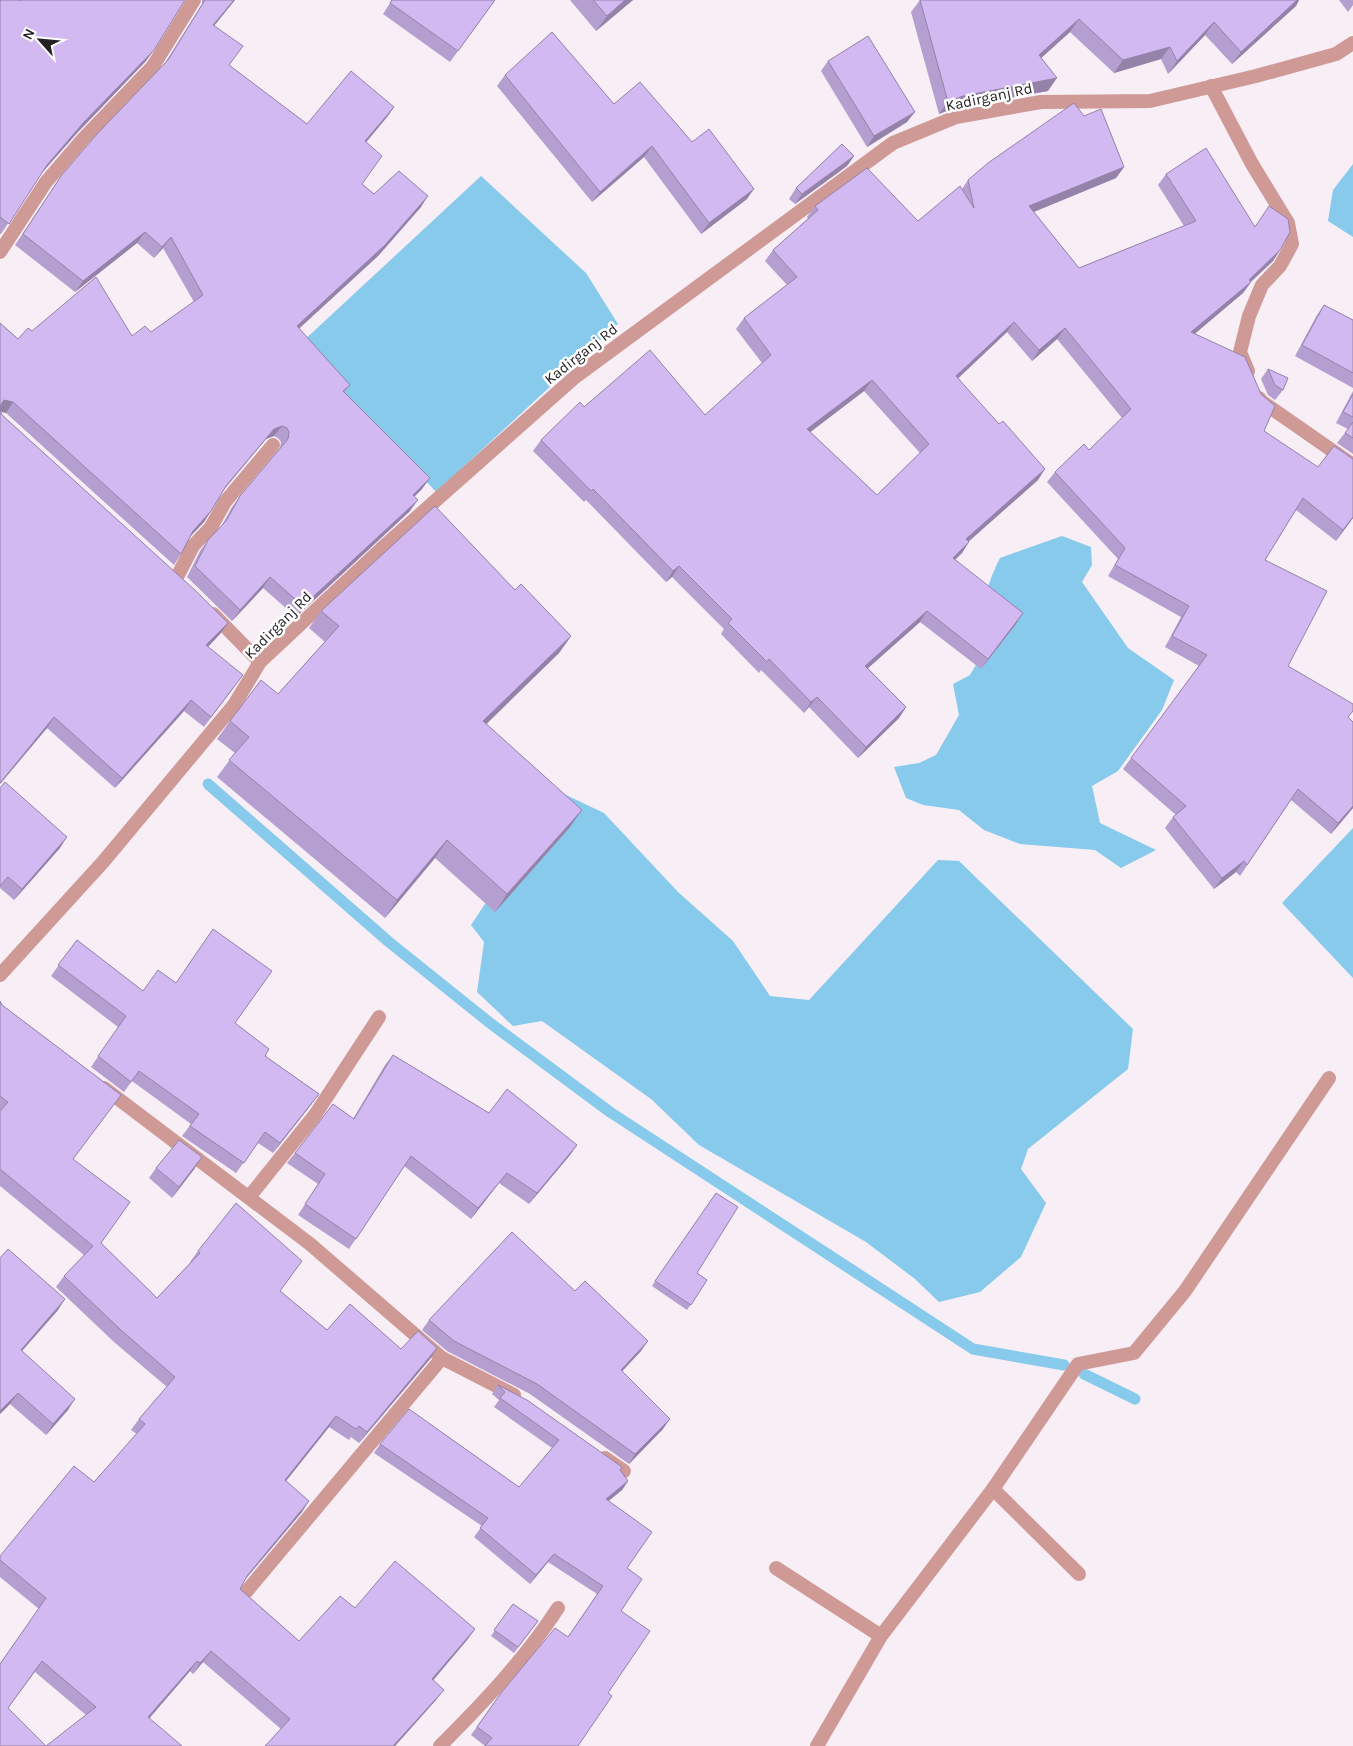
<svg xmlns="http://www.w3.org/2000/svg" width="1353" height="1746" viewBox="0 0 1353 1746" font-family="Karla,sans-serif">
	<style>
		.water { fill: #87caeb }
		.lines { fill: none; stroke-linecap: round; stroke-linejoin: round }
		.stream { stroke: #87caeb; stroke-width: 11 }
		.minor { stroke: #cf9a96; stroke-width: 14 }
		.wall { fill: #b59fd0; fill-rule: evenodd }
		.shaded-wall { fill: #9482a9 }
		.building { fill: #d3b9f2; stroke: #9482a9; fill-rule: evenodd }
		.labels { text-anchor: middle; stroke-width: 5; stroke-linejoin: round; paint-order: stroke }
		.street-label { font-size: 15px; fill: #242024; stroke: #fff }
	</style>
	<rect width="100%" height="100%" fill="#f7eef6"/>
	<!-- water -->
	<g class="water">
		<path d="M1353 164V237L1328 221 1333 190Z"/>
		<path d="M481 176 586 273 618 324 436 492 300 344Z"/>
		<path d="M1062 536 1091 547 1092 565 1082 582 1128 648 1174 680 1162 710 1118 771 1092 786 1100 823 1156 850 1121 868 1095 850 1020 844 984 830 959 810 923 805 906 798 894 767 919 763 936 755 959 715 953 684 970 675 989 643C981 607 984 590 1000 558Z"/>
		<path d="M545 785 604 813 678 892 733 941 770 996 809 1000 938 860 959 861 1133 1029 1128 1069 1028 1149 1021 1169 1046 1203 1021 1257 980 1292 939 1302 915 1279 866 1242 699 1145 651 1099 542 1021 513 1026 477 992 484 942 471 925 487 901Z"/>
		<path d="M1353 828V978L1282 903Z"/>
	</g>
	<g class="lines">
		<!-- stream -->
		<g class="stream">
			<path d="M208 784 389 942 490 1023 610 1112 973 1349 1064 1365"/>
			<path d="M1084 1374 1135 1399"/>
		</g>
		<!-- minor -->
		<g class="minor">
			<path d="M1211 86 1252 164 1288 223 1292 244 1280 266 1262 285 1249 316 1240 352 1248 371"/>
			<path d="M0 252 46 182 83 139 153 66 194 0"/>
			<path d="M1259 398 1261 401 1353 465"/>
			<path d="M176 579 193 546 211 527 225 502 273 445"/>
			<path d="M213 614 260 662"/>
			<path d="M0 975 103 862 234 705 260 662 381 549 575 377 893 143 956 117 1041 102 1150 101 1256 76 1336 54 1353 43"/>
			<path d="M104 1088 310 1244 442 1358 514 1395"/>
			<path d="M249 1197 315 1115 379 1017"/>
			<path d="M605 1458 624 1471"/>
			<path d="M993 1489 1079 1574"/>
			<path d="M776 1568 881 1636"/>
			<path d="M246 1592 442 1358"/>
			<path d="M440 1746C483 1703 525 1659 558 1608"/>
			<path d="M817 1746 881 1636 993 1489 1078 1364 1134 1353 1185 1291 1329 1078"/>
		</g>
	</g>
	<!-- wall -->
	<g class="wall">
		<path d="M202 0H235L214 25 229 65 307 124 394 107 387 117 366 142 362 184 374 194 421 207 378 256 299 328 350 385 345 392 422 489 414 497 410 511 296 617 263 588 232 621 187 577 200 551 208 540 222 525 232 507 240 496 280 448 281 442 279 439 274 436 266 439 223 491 211 511 204 522 190 537 181 554 174 565 6 413 1 412 2 415 228 623 220 634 208 647 235 686 204 727 184 711 115 788 47 728 0 784V323L18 339 32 331 132 336 151 332 194 302 163 248 154 258 137 243 75 292 15 245 61 176 165 63 202 4Z"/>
		<path d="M392 0H495L450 62 383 14Z"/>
		<path d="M570 0H633L596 31Z"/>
		<path d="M920 0H1299L1296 6 1232 64 1205 35 1168 74 1161 59 1114 73 1070 32 1041 58 1048 91 954 108 939 114 911 12Z"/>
		<path d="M1339 0H1353V5L1348 12Z"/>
		<path d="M0 1H20L146 61 77 133 41 174 1 234H0Z"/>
		<path d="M828 61 907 122 867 147 821 71Z"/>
		<path d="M505 75 614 104 692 142 747 199 701 234 644 157 592 202 497 86Z"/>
		<path d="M854 156 847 166 795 204 789 199 796 188Z"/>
		<path d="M1124 167 1116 178 1034 212 1079 268 1184 226 1158 185 1166 174 1255 226 1280 250 1273 261 1251 282 1243 293 1195 333 1264 431 1318 467 1353 459V518L1336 541 1296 510 1265 560 1288 666 1348 718 1353 808 1331 834 1291 800 1240 876 1236 872 1214 889 1165 828 1173 817 1176 815 1123 769 1199 666 1165 647 1181 617 1108 576 1118 559 1047 482 1055 472 1089 450 1122 418 1057 339 1032 361 1007 332 958 378 1038 480 969 541 962 553 955 559 1016 624 981 669 920 622 868 668 906 707 899 718 858 758 809 707 804 713 761 670 759 673 721 634 724 629 672 577 666 582 586 500 584 502 533 451 541 440 584 407 705 415 762 363 736 329 744 318 787 285 765 261 773 250 808 219 807 217 815 206 918 221 962 189 968 180ZM864 391 920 453 877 495 810 432Z"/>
		<path d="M1324 305 1353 320V388L1295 356 1317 315Z"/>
		<path d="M1268 369 1283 390 1275 400 1268 395 1261 379Z"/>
		<path d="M1353 391V454L1337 443 1348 429 1336 423Z"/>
		<path d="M515 590 571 636 559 653 486 724 570 827 495 912 435 858 385 918 217 777 235 753 217 739 230 721 278 694 325 642 309 628 321 611Z"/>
		<path d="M0 788 60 848 14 900 0 888Z"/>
		<path d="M77 940 143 991 235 1023 265 1056 319 1094 273 1153 258 1143 236 1173 182 1136 191 1124 132 1081 124 1092 91 1067 118 1027 51 976Z"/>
		<path d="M0 1001 2 1005 121 1095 73 1159 101 1243 157 1298 191 1262H190L198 1251 280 1291 327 1330 401 1349 437 1348 430 1359 359 1443 351 1437 349 1440 329 1427 286 1481 302 1512 245 1580 240 1589 299 1641 355 1608 475 1629 467 1640 433 1680 436 1700 395 1746H265L281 1729 203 1662 193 1674 190 1671 149 1718 86 1715 35 1672 8 1708 0 1746V1664L39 1609 0 1577V1556L94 1482 137 1434 131 1430 139 1419 167 1387 114 1342 56 1287 64 1276 84 1255 0 1186Z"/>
		<path d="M393 1055 489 1113 577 1145 570 1155 529 1204 499 1183 471 1219 404 1166 349 1249 298 1215 318 1184 287 1163 295 1153 353 1119 385 1065Z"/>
		<path d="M156 1168H195L172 1198 149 1178Z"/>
		<path d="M716 1193 697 1273 707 1280 687 1310 652 1286Z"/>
		<path d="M0 1258 58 1310 22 1351 68 1410 46 1435 10 1404 0 1414Z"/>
		<path d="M575 1291 641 1351 622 1371 663 1429 629 1464 530 1394 447 1351 422 1330 429 1320Z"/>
		<path d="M498 1385 620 1471 628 1481 622 1490 608 1501 627 1568 621 1611 608 1693 485 1746 471 1735 501 1693 568 1637 597 1594 548 1562 530 1584 474 1537 482 1526 374 1453 380 1444 519 1487 552 1448 494 1407 499 1400 492 1394Z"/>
		<path d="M513 1604 538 1621 514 1653 491 1636Z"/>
	</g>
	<!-- shaded-wall -->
	<g class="shaded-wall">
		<path d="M234 0H235L206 36 213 25Z"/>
		<path d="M625 0H633L596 31 607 16Z"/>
		<path d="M1297 0H1299L1296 6 1232 64 1241 52Z"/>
		<path d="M1079 19 1070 32 1030 68 1039 55Z"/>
		<path d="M1214 22 1205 35 1168 74 1177 61Z"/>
		<path d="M1170 47 1161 59 1114 73 1123 60Z"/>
		<path d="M154 50 146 61 77 133 39 176 47 165 84 122Z"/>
		<path d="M1057 78 1048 91 954 108 939 114 948 102 963 96Z"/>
		<path d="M394 107 387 117 358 152 365 141Z"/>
		<path d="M915 112 907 122 867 147 874 136Z"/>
		<path d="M652 146 644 157 592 202 600 192Z"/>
		<path d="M854 156 847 166 795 204 802 194Z"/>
		<path d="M1124 167 1116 178 1021 217 1029 206Z"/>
		<path d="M754 189 747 199 701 234 709 223Z"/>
		<path d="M428 196 421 207 378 256 290 337 297 326Z"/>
		<path d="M145 232 137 243 75 292 83 281Z"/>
		<path d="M171 237 163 248 154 258 162 247Z"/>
		<path d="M1280 250 1273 261 1249 283 1251 282 1243 293 1184 343 1191 332 1249 280Z"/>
		<path d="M1014 322 1007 332 949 387 956 376Z"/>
		<path d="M1065 328 1057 339 1032 361 1039 350Z"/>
		<path d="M872 380 864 391 800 440 807 429Z"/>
		<path d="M4 400 13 402 6 413 0 411V406Z"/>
		<path d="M282 426 274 436 266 439 218 496 226 486 274 429Z"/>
		<path d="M1045 469 1038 480 959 550 966 539Z"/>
		<path d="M430 478 422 489 405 506 413 495Z"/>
		<path d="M418 500 410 511 296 617 303 606Z"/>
		<path d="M211 511 204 522 185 542 193 531Z"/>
		<path d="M1353 517V518L1336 541 1343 530Z"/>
		<path d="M969 542 962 553 946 569 953 558Z"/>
		<path d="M679 566 672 577 666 582 673 571Z"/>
		<path d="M270 577 263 588 232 621 240 610Z"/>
		<path d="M927 611 920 622 858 677 865 666Z"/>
		<path d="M1023 613 1016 624 981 669 988 659Z"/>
		<path d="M228 623 220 634 199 656 206 645Z"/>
		<path d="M571 636 559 653 471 739 483 721Z"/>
		<path d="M817 697 809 707 804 713 811 702Z"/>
		<path d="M191 700 184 711 115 788 122 778Z"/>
		<path d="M906 707 899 718 858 758 866 747Z"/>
		<path d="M54 717 47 728 0 784V783Z"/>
		<path d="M1353 806V808L1331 834 1338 823Z"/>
		<path d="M582 810 570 827 495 912 507 894Z"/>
		<path d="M67 837 60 848 14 900 22 889Z"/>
		<path d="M447 840 435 858 385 918 397 900Z"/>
		<path d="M1244 861 1236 872 1214 889 1222 878Z"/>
		<path d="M319 1094 311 1105 273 1153 280 1143Z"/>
		<path d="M577 1145 570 1155 529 1204 537 1193Z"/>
		<path d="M202 1157 195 1168 172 1198 179 1187Z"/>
		<path d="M507 1173 499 1183 471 1219 478 1208Z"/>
		<path d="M65 1299 58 1310 13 1361 21 1350Z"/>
		<path d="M648 1341 641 1351 614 1380 621 1370Z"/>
		<path d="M437 1348 430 1359 359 1443 367 1432Z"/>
		<path d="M18 1393 10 1404 0 1414V1411Z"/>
		<path d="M75 1399 68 1410 46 1435 53 1424Z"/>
		<path d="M336 1416 329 1427 278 1491 285 1480Z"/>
		<path d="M670 1419 663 1429 629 1464 635 1454Z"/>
		<path d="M628 1481 622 1490 600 1508 606 1499Z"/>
		<path d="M309 1501 302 1512 239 1586 247 1576Z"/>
		<path d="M554 1554 548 1562 530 1584 536 1575Z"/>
		<path d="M475 1629 467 1640 425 1690 432 1679Z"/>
		<path d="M211 1651 203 1662 193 1674 200 1663Z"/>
		<path d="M197 1661 190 1671 141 1728 148 1717Z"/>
		<path d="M444 1690 436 1700 395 1746H393Z"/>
	</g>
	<!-- building -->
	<g class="building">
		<path d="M1 0H18L20 1 21 0H185L154 50 84 122 47 165 9 224 0 217V1Z"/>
		<path d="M205 0H234L213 25 243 46 229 65 307 124 351 71 394 107 365 141 382 156 362 184 374 194 399 171 428 196 385 245 297 326 350 385 343 391 430 478 413 495 418 500 303 606 270 577 240 610 195 566 208 540 226 521 240 496 288 439 289 432 287 428 282 426 274 429 226 486 211 511 193 531 181 554 13 402 4 400 0 406V323L18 339 28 328 32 331 96 277 132 336 145 326 151 332 203 295 171 237 162 247 145 232 83 281 23 234 61 176 97 134 168 60Z"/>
		<path d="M392 0H495L458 51 390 3Z"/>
		<path d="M593 0H625L607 16Z"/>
		<path d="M920 0H1297L1241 52 1214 22 1177 61 1170 47 1123 60 1079 19 1039 55 1057 78 963 96 948 102Z"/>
		<path d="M552 32 614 104 640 82 692 142 709 129 754 189 709 223 652 146 600 192 505 75Z"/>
		<path d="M868 36 915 112 874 136 828 61Z"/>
		<path d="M1074 103 1084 116 1101 109 1124 167 1029 206 1079 268 1196 221 1166 174 1206 148 1255 227 1269 206 1288 219 1290 232 1280 250 1249 280 1251 282 1191 332 1245 357 1261 394 1275 406 1264 431 1318 467 1334 446 1353 459V517L1343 530 1303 498 1265 560 1327 591 1288 666 1353 704V711L1348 717 1353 722V806L1338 823 1298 789 1247 865 1244 861 1222 878 1173 817 1186 806 1131 758 1207 655 1172 636 1189 606 1115 565 1125 548 1055 472 1084 444 1089 450 1131 409 1065 328 1039 350 1014 322 956 376 999 424 1003 421 1045 469 966 539 969 542 953 558 1023 613 988 659 927 611 865 666 906 707 866 747 817 697 811 702 769 659 767 662 728 623 732 619 679 566 673 571 593 489 591 491 541 440 580 402 584 407 650 350 705 415 771 355 744 318 797 277 773 250 818 210 815 206 867 168 918 221 960 186 974 208 968 180 988 163ZM872 380 929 444 877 495 807 429Z"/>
		<path d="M842 144 854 156 802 194 796 188Z"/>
		<path d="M1324 305 1353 320V373L1302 345Z"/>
		<path d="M1268 369 1288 378 1283 390 1275 385Z"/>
		<path d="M1353 394V417L1343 412Z"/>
		<path d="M0 410 2 415 197 592 228 623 206 645 243 675 211 717 191 700 122 778 54 717 0 783Z"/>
		<path d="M1353 422V438L1345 433Z"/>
		<path d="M435 506 515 590 521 584 571 636 483 721 582 810 507 894 447 840 397 900 229 760 249 737 230 721 261 680 278 694 339 626 321 611Z"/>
		<path d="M5 782 67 837 22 889 8 877 0 886V788Z"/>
		<path d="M213 929 272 971 235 1023 269 1049 265 1056 319 1094 280 1143 265 1132 244 1163 190 1126 199 1114 139 1071 131 1082 98 1056 126 1016 58 965 77 940 143 991 158 970 176 983Z"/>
		<path d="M0 1001 2 1005 121 1095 73 1159 130 1202 101 1243 157 1298 200 1253 198 1251 236 1203 302 1261 280 1291 327 1330 350 1304 401 1349 418 1331 437 1348 367 1432 359 1426 356 1429 336 1416 285 1480 309 1501 247 1576 240 1589 299 1641 340 1596 355 1608 395 1561 475 1629 432 1679 444 1690 393 1746H265L290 1719 211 1651 200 1663 197 1661 148 1717 182 1746H46L96 1707 42 1661 8 1708 46 1746H0V1664L46 1598 0 1560V1556L74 1466 94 1482 145 1424 139 1419 175 1377 122 1331 64 1276 93 1246 0 1169V1111L8 1102 0 1096Z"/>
		<path d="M393 1055 489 1113 507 1089 577 1145 537 1193 507 1173 478 1208 411 1156 356 1239 305 1204 325 1174 295 1153 333 1104 354 1119Z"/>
		<path d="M179 1140 202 1157 179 1187 156 1168Z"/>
		<path d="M716 1193 738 1207 697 1273 707 1280 691 1305 655 1281Z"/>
		<path d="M512 1232 575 1291 585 1281 648 1341 621 1370 670 1419 635 1454 537 1384 454 1341 429 1320Z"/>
		<path d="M8 1249 65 1299 21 1350 75 1399 53 1424 18 1393 0 1411V1258Z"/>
		<path d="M498 1385 527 1400 622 1467 620 1470 628 1481 606 1499 652 1532 627 1568 642 1579 621 1611 650 1631 608 1693 612 1696 578 1746H485L492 1738 477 1727 501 1693 555 1628 568 1637 603 1586 554 1554 536 1575 480 1528 488 1518 380 1444 409 1409 519 1487 559 1440 500 1398 505 1392Z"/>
		<path d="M513 1604 538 1621 518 1647 494 1630Z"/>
	</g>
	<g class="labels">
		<!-- street labels -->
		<g class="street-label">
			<text transform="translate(989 97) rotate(-12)" y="5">Kadirganj Rd</text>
			<text transform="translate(581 354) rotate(-38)" y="5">Kadirganj Rd</text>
			<text transform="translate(278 625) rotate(-45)" y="5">Kadirganj Rd</text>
		</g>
	</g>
	<!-- north arrow -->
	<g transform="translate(40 40) rotate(297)" stroke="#ffffff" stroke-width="4" paint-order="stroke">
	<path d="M0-4L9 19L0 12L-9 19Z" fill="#242024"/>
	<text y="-8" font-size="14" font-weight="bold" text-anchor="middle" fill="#242024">N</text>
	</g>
</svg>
